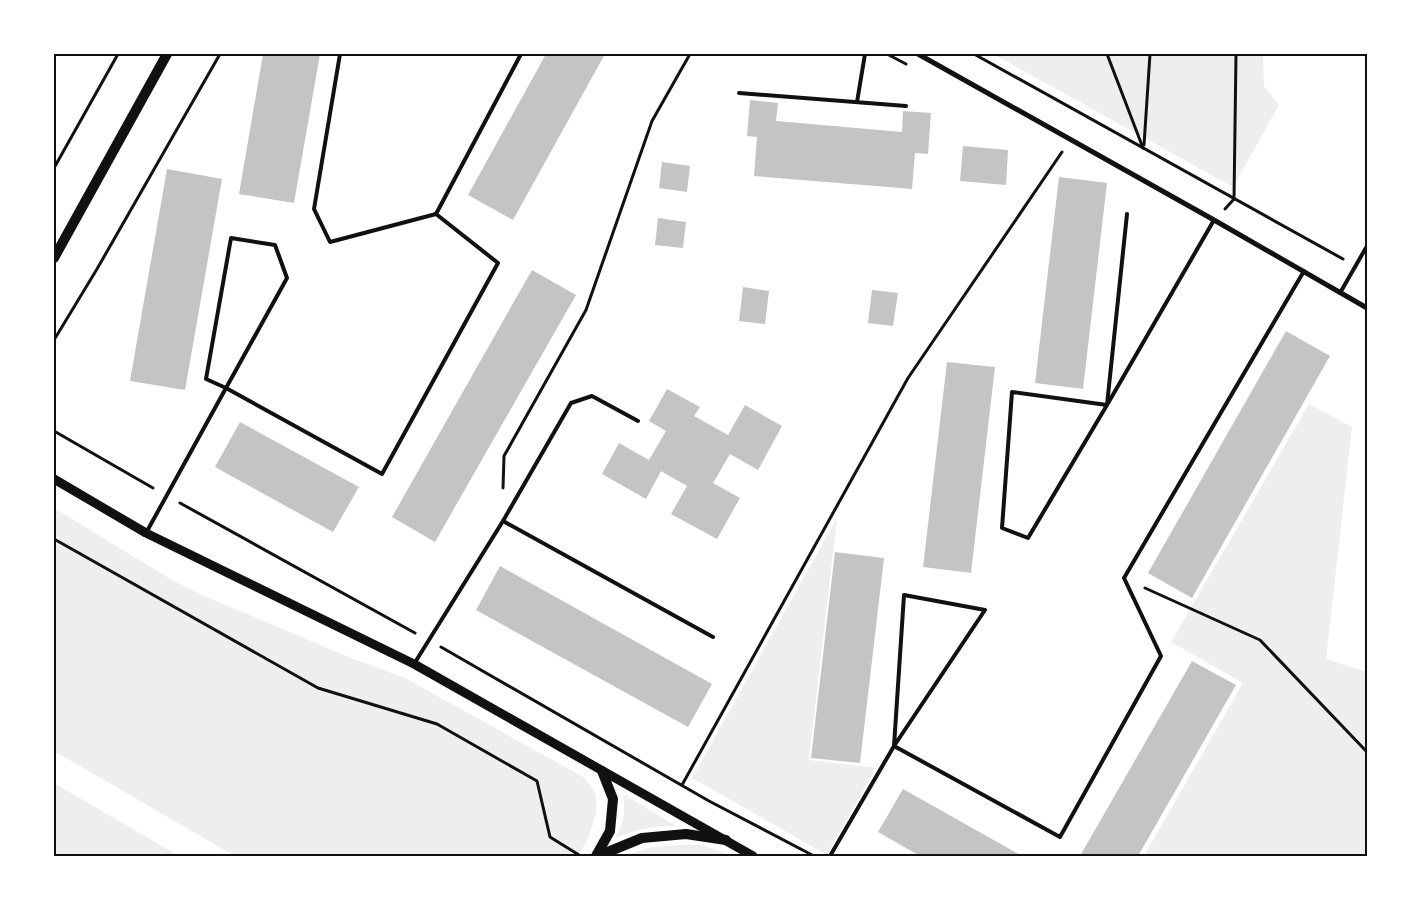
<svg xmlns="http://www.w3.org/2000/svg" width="1421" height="910" viewBox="0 0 1421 910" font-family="Barlow,sans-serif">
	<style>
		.green { fill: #eee }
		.building { fill: #c4c4c4 }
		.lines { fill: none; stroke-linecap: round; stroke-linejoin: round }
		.path { stroke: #111; stroke-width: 3 }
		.service { stroke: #111; stroke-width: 4 }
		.minor { stroke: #111; stroke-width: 5 }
		.tertiary { stroke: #111; stroke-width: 9 }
		.secondary { stroke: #111; stroke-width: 10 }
		.neatline { fill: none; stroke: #111; stroke-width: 2 }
	</style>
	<rect width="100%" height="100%" fill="#fff"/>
	<!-- green -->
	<g class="green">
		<path d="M993 54H1263L1264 86 1279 105 1233 187Z"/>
		<path d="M1309 404 1352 427 1326 659 1367 672V856H1144L1243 683 1171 642Z"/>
		<path d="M54 508 172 580 202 595 351 658 405 678 585 778C587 782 592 787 594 791 602 811 588 840 578 856H235L54 751Z"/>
		<path d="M837 518 809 760 876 768 827 855 692 778Z"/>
		<path d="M54 783 179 856H54Z"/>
		<path d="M623 794 676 826C652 826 638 829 615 838 624 824 626 811 623 794Z"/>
		<path d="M676 845H702L732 856H623L649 848Z"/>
	</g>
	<!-- building -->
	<g class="building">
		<path d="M263 54H320L294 203 239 194Z"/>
		<path d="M546 54H605L513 220 468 195Z"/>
		<path d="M750 100 778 103 776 121 902 132 903 111 931 113 928 154 915 153 912 189 754 176 757 137 747 136Z"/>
		<path d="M963 146 1008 150 1006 185 960 181Z"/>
		<path d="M662 162 690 166 687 192 659 188Z"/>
		<path d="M167 169 222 179 185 390 130 381Z"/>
		<path d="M1059 177 1107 183 1083 389 1035 383Z"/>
		<path d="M658 218 686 222 683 248 655 245Z"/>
		<path d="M532 270 576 295 435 542 392 517Z"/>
		<path d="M743 287 769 291 765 324 739 321Z"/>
		<path d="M872 290 898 293 893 326 868 323Z"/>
		<path d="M1286 331 1330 356 1192 598 1148 573Z"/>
		<path d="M947 362 995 367 971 573 923 567Z"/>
		<path d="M667 389 700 407 694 416 728 435 745 405 782 426 758 470 730 454 713 483 740 498 717 539 671 514 687 486 661 471 646 499 602 474 619 443 649 460 666 431 649 421Z"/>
		<path d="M240 422 359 487 333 532 215 467Z"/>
		<path d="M835 552 884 558 860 763 811 758Z"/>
		<path d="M500 566 712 684 688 727 476 610Z"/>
		<path d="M1192 661 1236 685 1138 856H1080Z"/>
		<path d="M903 789 1022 856H920L878 832Z"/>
	</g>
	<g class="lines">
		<!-- path -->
		<g class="path">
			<path d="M887 54 906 64"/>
			<path d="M974 54 1343 259"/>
			<path d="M1107 54 1143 148"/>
			<path d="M1144 145 1150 54"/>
			<path d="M54 168 118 54"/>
			<path d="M1225 209 1234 199 1236 54"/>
			<path d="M54 340 97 269 220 54"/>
			<path d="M54 431 153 488"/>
			<path d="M503 488 504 456 586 310 652 121 690 54"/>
			<path d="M180 503 415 633"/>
			<path d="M54 539 318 688 437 724 537 781 550 837 579 855"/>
			<path d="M1145 588 1260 640 1367 752"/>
			<path d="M441 647 709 801 814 856"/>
			<path d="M682 785 908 378 1062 152"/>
		</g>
		<!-- service -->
		<g class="service">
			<path d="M340 54 314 209 330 242 436 214"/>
			<path d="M739 93 906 106"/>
			<path d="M857 102 865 54"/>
			<path d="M1127 214 1107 405 1012 392 1002 528 1028 538 1107 405 1214 220"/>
			<path d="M231 238 275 245 287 278 226 388 206 379Z"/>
			<path d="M1340 293 1367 246"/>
			<path d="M503 521 713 637"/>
			<path d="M146 533 226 388 382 474 498 263 436 214 521 54"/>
			<path d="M414 664 503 521 571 403 592 396 638 421"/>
			<path d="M830 856 894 746 985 610 904 595 894 746 1060 837 1161 656 1124 578 1304 271"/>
		</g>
		<!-- minor -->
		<path class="minor" d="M918 54 1214 220 1367 308"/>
		<!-- tertiary -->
		<path class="tertiary" d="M54 479 146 533 414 664 753 856"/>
		<!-- secondary -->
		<g class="secondary">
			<path d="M54 258 167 54"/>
			<path d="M596 856 610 831 613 799 602 771"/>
			<path d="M598 856 642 838 686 834 726 840"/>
		</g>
	</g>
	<!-- border -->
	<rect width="1421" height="910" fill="none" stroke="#ffffff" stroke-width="110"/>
	<rect x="55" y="55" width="1311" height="800" class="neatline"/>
</svg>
